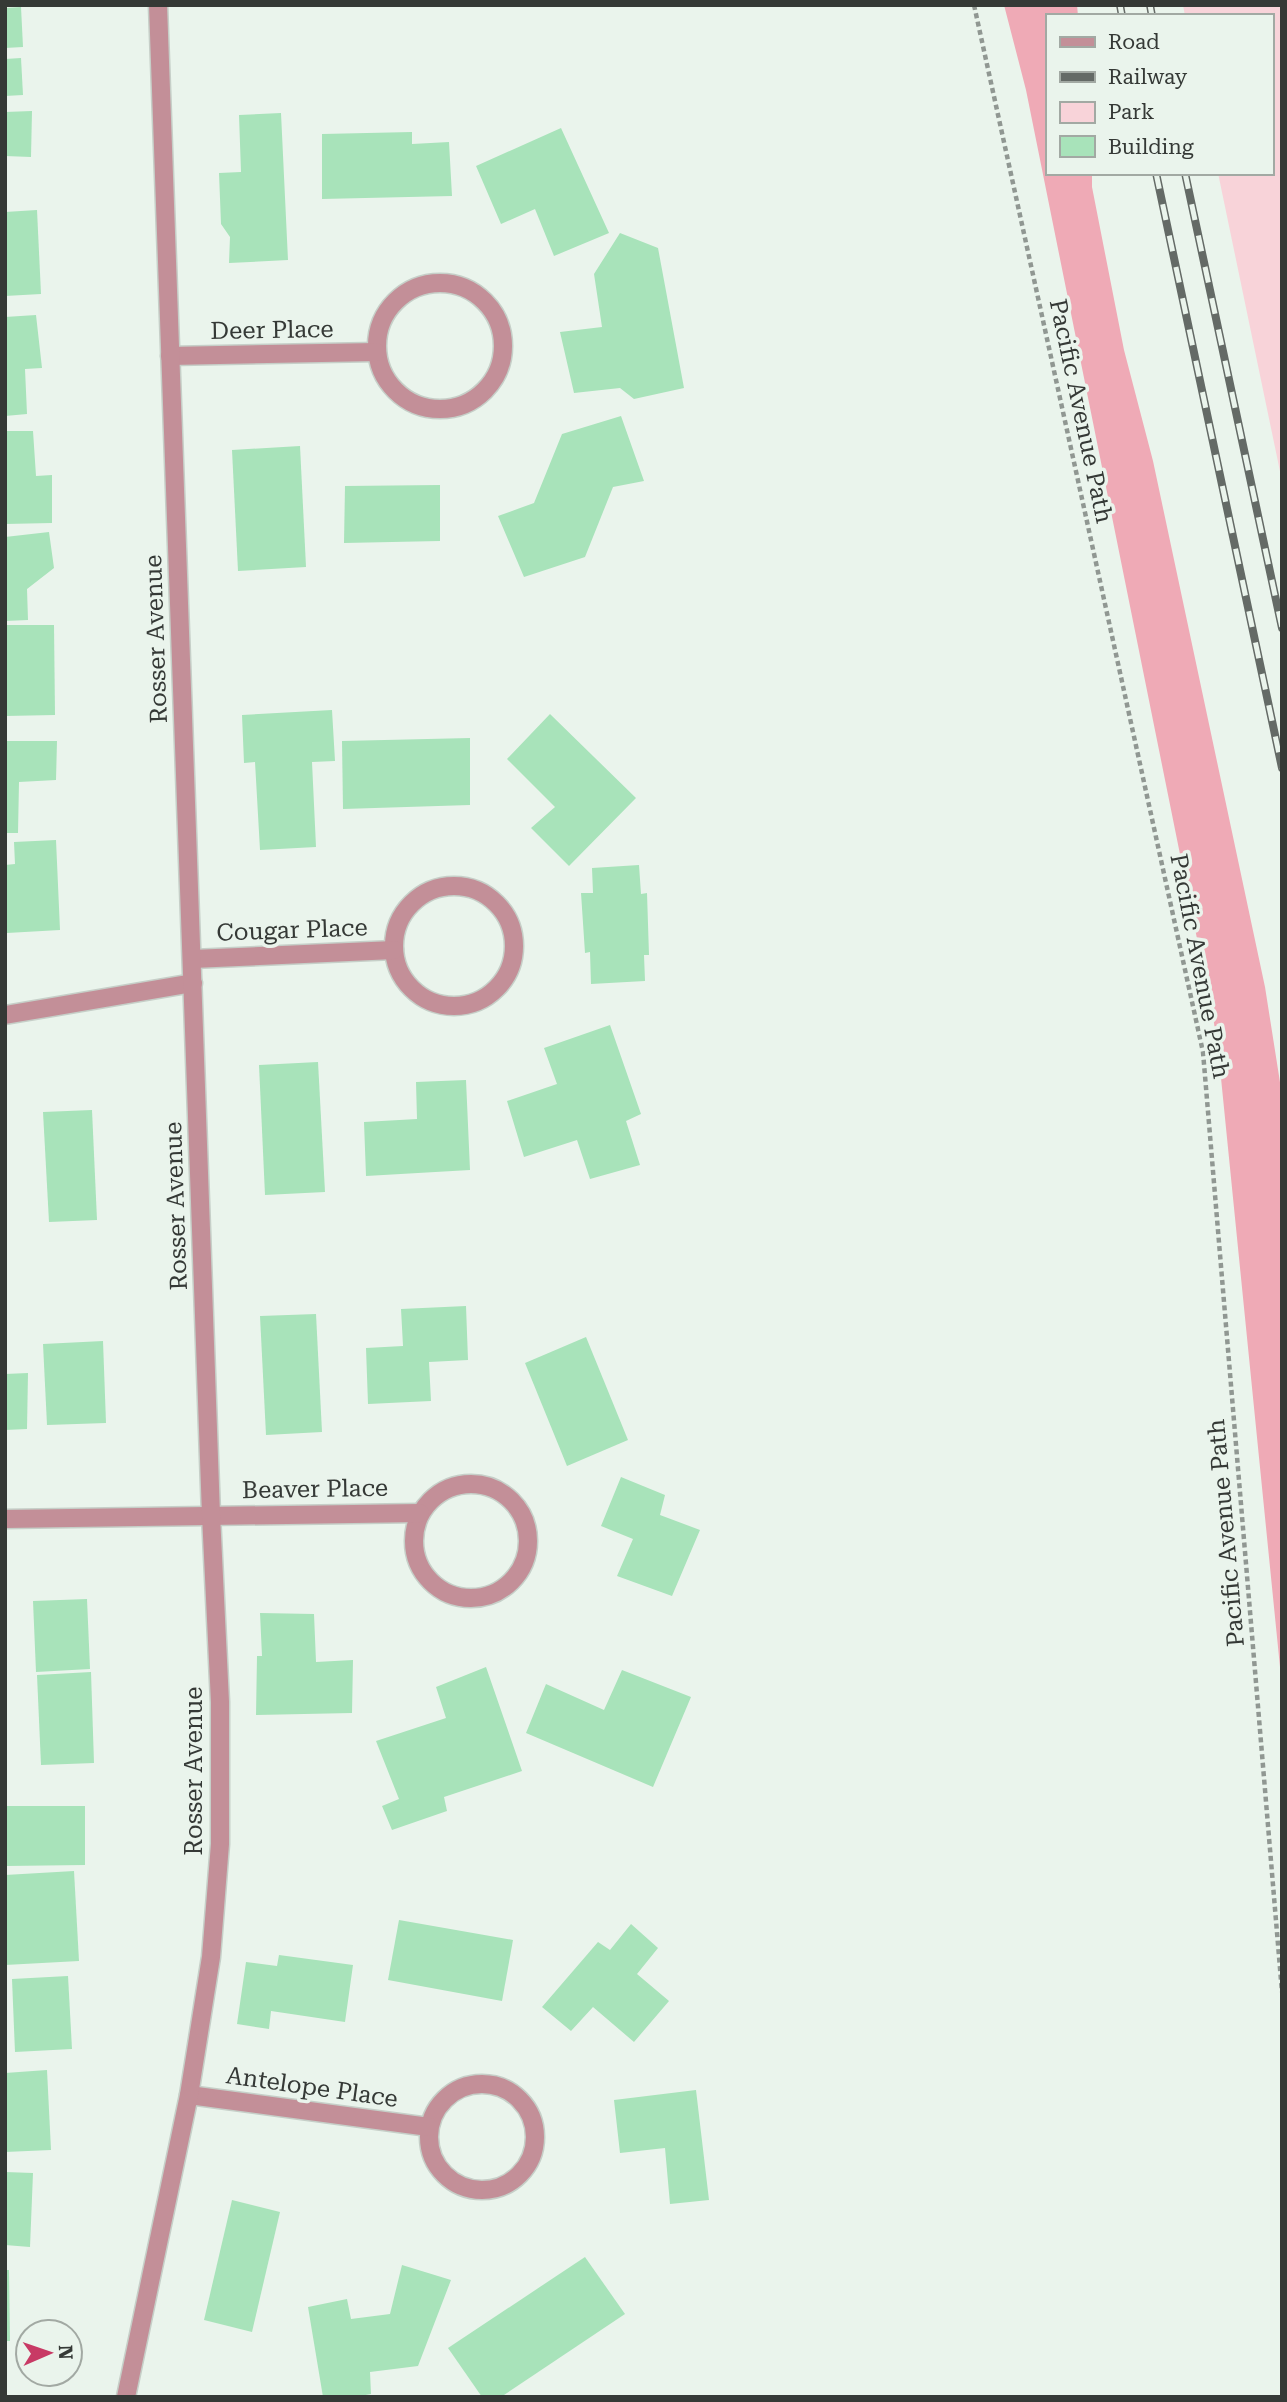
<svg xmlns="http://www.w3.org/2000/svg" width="1287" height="2402" viewBox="0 0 1287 2402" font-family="'Roboto Serif',serif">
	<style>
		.green { fill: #f8d3d9 }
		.forest { fill: #efaab6 }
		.building { fill: #a8e3ba }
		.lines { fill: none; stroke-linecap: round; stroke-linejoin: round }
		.street-casing { stroke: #c6cfc8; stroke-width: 21 }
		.path { stroke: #909792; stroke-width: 4.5; stroke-dasharray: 5 3.5; stroke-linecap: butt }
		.street { stroke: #c38f98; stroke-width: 18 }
		.rail-casing { stroke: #646a66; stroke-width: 8 }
		.rail { stroke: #eaf4ec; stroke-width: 5; stroke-dasharray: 16; stroke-linecap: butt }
		.labels { text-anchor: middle; stroke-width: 7; stroke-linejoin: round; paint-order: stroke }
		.street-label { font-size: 24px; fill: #353936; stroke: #eaf4ec }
	</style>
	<rect width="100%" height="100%" fill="#eaf4ec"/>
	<!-- green -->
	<path class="green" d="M1183 5H1282V481L1218 173H1271V16H1185Z"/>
	<!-- forest -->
	<path class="forest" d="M1004 5H1077L1078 16H1047V173H1092V187L1124 350 1153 461 1265 987 1282 1095V1687L1221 1078 1214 1023 1026 90Z"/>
	<!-- building -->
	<g class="building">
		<path d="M21 7 23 47 5 48V8Z"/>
		<path d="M21 58 23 95 5 96V59Z"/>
		<path d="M32 111 31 157 5 156V112Z"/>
		<path d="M281 113 288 260 229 263 230 237 221 224 219 173 241 172 239 115Z"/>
		<path d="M561 128 609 233 554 256 535 209 501 224 476 166Z"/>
		<path d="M412 132V144L449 142 452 196 322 199V134Z"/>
		<path d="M37 210 41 294 5 296V212Z"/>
		<path d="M620 233 658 248 684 388 634 399 620 388 574 393 560 332 602 327 594 274Z"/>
		<path d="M36 315 42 368 25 369 27 414 5 416V317Z"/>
		<path d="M621 416 644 481 613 487 585 557 524 577 498 516 534 503 562 434Z"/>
		<path d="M5 431H33L36 476 52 475V523L5 524Z"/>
		<path d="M300 446 306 567 238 571 232 450Z"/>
		<path d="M440 485V541L344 543 345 486Z"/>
		<path d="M49 532 54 568 27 589 28 620 5 621V537Z"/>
		<path d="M5 625H54L55 715 5 716Z"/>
		<path d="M332 710 335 761 312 762 316 847 260 850 255 762 244 763 242 715Z"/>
		<path d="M550 714 636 798 569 866 531 828 555 807 507 759Z"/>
		<path d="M470 738V805L343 809 342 741Z"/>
		<path d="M5 741H57L56 780 19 782 18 833H5Z"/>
		<path d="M56 840 60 930 7 933 5 865 15 864 14 842Z"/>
		<path d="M639 865 641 894 647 893 649 955H644L645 981 591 984 590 952 585 953 581 893H593L592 868Z"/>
		<path d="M610 1025 641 1114 626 1121 640 1165 590 1179 577 1140 524 1157 507 1101 557 1084 544 1048Z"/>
		<path d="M318 1062 325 1192 265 1195 259 1065Z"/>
		<path d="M466 1080 470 1170 366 1176 364 1122 417 1119 416 1082Z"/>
		<path d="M92 1110 97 1220 49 1222 43 1112Z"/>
		<path d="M466 1306 468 1360 429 1362 431 1401 368 1404 366 1348 403 1346 401 1309Z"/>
		<path d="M316 1314 322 1432 266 1435 260 1316Z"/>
		<path d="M586 1337 628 1440 567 1466 525 1363Z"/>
		<path d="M103 1341 106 1423 47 1425 43 1344Z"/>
		<path d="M28 1373 27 1429 5 1430V1374Z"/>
		<path d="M621 1477 665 1495 660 1515 700 1530 672 1596 617 1576 633 1539 601 1526Z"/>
		<path d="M87 1599 90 1669 36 1672 33 1601Z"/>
		<path d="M260 1613 314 1614 316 1662 353 1660 352 1713 256 1715 257 1656H262Z"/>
		<path d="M486 1667 522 1771 444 1797 447 1811 392 1830 382 1806 399 1799 376 1741 446 1718 436 1687Z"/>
		<path d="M622 1670 691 1697 653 1787 526 1733 546 1684 604 1710Z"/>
		<path d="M91 1672 94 1763 41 1765 37 1675Z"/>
		<path d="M6 1806H85V1865L6 1866Z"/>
		<path d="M74 1871 79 1961 5 1965V1875Z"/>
		<path d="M399 1920 513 1940 502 2001 388 1980Z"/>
		<path d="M631 1924 658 1948 637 1974 669 2001 634 2042 593 2007 571 2031 542 2007 598 1942 610 1950Z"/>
		<path d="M279 1955 353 1965 345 2022 271 2011 269 2029 237 2024 246 1962 277 1966Z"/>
		<path d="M68 1976 72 2049 15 2052 12 1979Z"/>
		<path d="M47 2070 51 2150 5 2152V2073Z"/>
		<path d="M696 2090 709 2200 670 2204 665 2148 620 2153 614 2100Z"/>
		<path d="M5 2172 33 2173 30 2247 5 2245Z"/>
		<path d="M232 2200 280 2212 252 2332 204 2320Z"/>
		<path d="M585 2257 625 2314 501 2397H482L448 2348Z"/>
		<path d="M402 2265 451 2280 418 2366 370 2372 371 2394 355 2397H323L308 2307 347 2299 351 2319 390 2314Z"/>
		<path d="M5 2270H9L10 2341H5Z"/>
	</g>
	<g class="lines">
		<defs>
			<g id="street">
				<circle cx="440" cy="346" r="63"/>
				<path d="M170 356 376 352"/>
				<circle cx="454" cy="946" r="60"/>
				<path d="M193 959 394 950"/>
				<path d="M5 1015 193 983"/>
				<circle cx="471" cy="1541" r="57"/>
				<path d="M5 1519 420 1513"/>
				<circle cx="482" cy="2137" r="53"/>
				<path d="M189 2095 429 2127"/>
				<path d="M126 2397 189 2095 211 1957 220 1844V1702L211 1515 158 5"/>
			</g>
		</defs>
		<!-- street casing -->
		<use href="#street" class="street-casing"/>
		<!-- path -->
		<path class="path" d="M974 5 1203 1052 1282 1992"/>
		<!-- street -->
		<use href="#street" class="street"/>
		<defs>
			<g id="rail">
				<path d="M1120 5 1122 16"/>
				<path d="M1150 5 1152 16"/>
				<path d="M1156 173 1282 768"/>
				<path d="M1185 173 1282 628"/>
			</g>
		</defs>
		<!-- rail casing -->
		<use href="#rail" class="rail-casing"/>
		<!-- rail -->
		<use href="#rail" class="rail"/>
	</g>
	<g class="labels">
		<!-- street labels -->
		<g class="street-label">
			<text transform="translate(272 330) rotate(-1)" y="8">Deer Place</text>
			<text transform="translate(1081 411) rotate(78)" y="8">Pacific Avenue Path</text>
			<text transform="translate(156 639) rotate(-92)" y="8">Rosser Avenue</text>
			<text transform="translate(292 930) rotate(-2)" y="8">Cougar Place</text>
			<text transform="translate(1200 966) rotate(79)" y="8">Pacific Avenue Path</text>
			<text transform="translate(176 1206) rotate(-92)" y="8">Rosser Avenue</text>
			<text transform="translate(315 1489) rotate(-1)" y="8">Beaver Place</text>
			<text transform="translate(1226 1533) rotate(-95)" y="8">Pacific Avenue Path</text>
			<text transform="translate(194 1771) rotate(-90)" y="8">Rosser Avenue</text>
			<text transform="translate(312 2087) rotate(8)" y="8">Antelope Place</text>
		</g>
	</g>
	<!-- border -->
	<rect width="1287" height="2402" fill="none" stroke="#353936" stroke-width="14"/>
	<!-- legend -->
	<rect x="1046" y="14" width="228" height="161" fill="#eaf4ec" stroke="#a2a9a3" stroke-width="2"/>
	<rect x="1060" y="37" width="35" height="10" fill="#c38f98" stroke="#a2a9a3" stroke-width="2"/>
	<text x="1108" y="49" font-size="21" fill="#353936">Road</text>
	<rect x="1060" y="72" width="35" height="10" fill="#646a66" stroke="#a2a9a3" stroke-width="2"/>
	<text x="1108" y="84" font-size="21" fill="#353936">Railway</text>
	<rect x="1060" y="102" width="35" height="21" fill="#f8d3d9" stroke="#a2a9a3" stroke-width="2"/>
	<text x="1108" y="119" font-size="21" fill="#353936">Park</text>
	<rect x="1060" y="136" width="35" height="21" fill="#a8e3ba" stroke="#a2a9a3" stroke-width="2"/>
	<text x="1108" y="154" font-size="21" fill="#353936">Building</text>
	<!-- north arrow -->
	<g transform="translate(49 2353) rotate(88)"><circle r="33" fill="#eaf4ec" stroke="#a2a9a3" stroke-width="2"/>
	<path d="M0-5L12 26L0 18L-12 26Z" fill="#c83a65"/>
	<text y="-10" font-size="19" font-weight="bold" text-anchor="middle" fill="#353936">N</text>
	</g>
</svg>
